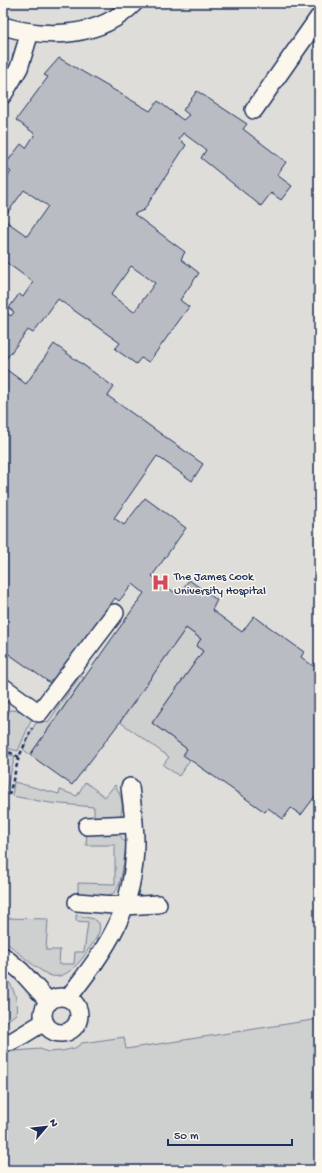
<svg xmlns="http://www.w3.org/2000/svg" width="322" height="1173" viewBox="0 0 322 1173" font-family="'Gochi Hand',sans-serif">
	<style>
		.built { fill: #deddda }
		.green { fill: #cecfcf; stroke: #747f96 }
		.building { fill: #b9bcc3; stroke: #1b2f5e; fill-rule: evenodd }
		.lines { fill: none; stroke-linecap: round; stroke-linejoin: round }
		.minor-casing { stroke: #1b2f5e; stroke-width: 20 }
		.path { stroke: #1b2f5e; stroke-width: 2.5; stroke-dasharray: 4 3; stroke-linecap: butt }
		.minor { stroke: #fbf7ec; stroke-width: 17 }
		.labels { text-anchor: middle; stroke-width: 3; stroke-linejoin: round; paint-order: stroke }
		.poi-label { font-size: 12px; fill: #1b2f5e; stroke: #fbf7ec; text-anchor: start }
	</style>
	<rect width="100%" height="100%" fill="#eeebe4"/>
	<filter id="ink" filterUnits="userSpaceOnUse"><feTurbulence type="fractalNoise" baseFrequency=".025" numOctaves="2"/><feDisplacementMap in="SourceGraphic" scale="8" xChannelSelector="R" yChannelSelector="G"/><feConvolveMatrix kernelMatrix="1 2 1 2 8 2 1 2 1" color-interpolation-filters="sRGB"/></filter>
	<g filter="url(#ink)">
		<!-- built -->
		<path class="built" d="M3 3H319V1170H19L3 1162Z"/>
		<!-- green -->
		<g class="green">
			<path d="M186 628 201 639 196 646 203 651 152 723 187 749 190 760 179 776 163 765 169 757 120 722Z"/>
			<path d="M80 676 84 678 30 755 23 749 35 724 43 720 48 722Z"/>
			<path d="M10 710 21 711 32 718 18 751 3 747V725Z"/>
			<path d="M3 753 15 756 5 794H3Z"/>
			<path d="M14 782 59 794 60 790 77 796 85 782 105 797 115 785C122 797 126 809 117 821L94 819V807L50 803 12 796Z"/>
			<path d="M87 832H117L126 843C125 853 122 886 115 892 110 898 85 897 78 896V883L115 884V845H86Z"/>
			<path d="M76 915 94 919 99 923C102 933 93 943 88 950 81 961 65 982 49 975 37 970 15 949 3 940V918L48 919 46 950H60L59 964H74L75 952H84L88 922 76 921Z"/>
			<path d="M3 973C12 985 19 998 16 1014L3 1024Z"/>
			<path d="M319 1019V1170H19L3 1162V1052L40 1049 48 1052 62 1051 75 1048 82 1043 124 1037 126 1049Z"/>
		</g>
		<!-- building -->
		<g class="building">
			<path d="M59 58 150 111 158 101 183 120 189 115 183 110 197 91 247 124 243 129 286 162 277 175 292 186 281 200 271 193 261 206 201 158 206 150 183 133 179 139 186 145 144 210 134 214 185 252 181 259 199 273 180 300 189 307 149 362 141 358 136 364 115 349 120 343 58 299 33 333 28 330 3 363V310L11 316 14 312 9 308 19 294 23 297 33 282 3 260V174L7 177 11 172 4 166 21 144 26 148 35 134 16 120 48 77 44 75ZM24 190 48 206 27 236 3 219ZM131 266 155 283 134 312 111 295Z"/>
			<path d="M54 344 114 387 108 396 203 464 192 481 157 456 114 518 124 525 145 498 186 528 152 576 178 595 189 580 217 600 212 610 242 632 254 616 304 652 301 657 313 666 319 657V791L301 815 291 808 283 819 268 808 265 812 183 755 187 749 152 723 203 651 196 646 201 639 186 628 120 722 72 785 30 755 144 593 133 584 119 601 115 598 53 685 3 650V367L26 384Z"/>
		</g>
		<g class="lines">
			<defs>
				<g id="minor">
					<path d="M3 26C47 39 100 38 134 3"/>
					<path d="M3 95 19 68 30 32"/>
					<path d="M254 110 319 17"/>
					<path d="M3 687 39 713 115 613"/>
					<path d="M87 826 133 824"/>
					<path d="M77 902 125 906 158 904"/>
					<path d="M3 956 21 971 49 1002"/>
					<circle cx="61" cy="1015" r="18"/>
					<path d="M68 998C107 948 135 909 135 842 135 824 132 805 130 787"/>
					<path d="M3 1043 13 1041 44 1022"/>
				</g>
			</defs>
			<!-- minor casing -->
			<use href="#minor" class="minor-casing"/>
			<!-- path -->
			<g class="path">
				<path d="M3 749 19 757"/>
				<path d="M9 795 19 757 32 728"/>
				<path d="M3 1168 6 1170"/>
			</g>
			<!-- minor -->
			<use href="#minor" class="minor"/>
		</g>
	</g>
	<!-- icons -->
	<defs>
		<symbol id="hospital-bare" viewBox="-9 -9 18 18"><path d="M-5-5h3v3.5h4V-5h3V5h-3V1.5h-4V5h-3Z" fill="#d1495b" stroke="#fbf7ec" stroke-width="2.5" paint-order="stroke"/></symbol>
	</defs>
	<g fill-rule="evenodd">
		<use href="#hospital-bare" x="148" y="570" width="25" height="25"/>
	</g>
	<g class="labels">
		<!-- poi labels -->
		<g class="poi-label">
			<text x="174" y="580">The James Cook<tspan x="174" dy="14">University Hospital</tspan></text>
		</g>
	</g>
	<!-- margin -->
	<rect width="322" height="1173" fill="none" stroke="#fbf7ec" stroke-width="16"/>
	<rect x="8" y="8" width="306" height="1157" fill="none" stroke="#1b2f5e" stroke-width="1.5" filter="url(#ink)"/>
	<!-- north arrow -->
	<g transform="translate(46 1127) rotate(62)" stroke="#fbf7ec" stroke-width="3" paint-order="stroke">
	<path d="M0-3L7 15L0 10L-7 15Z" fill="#1b2f5e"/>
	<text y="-6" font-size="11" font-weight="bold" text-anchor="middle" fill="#1b2f5e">N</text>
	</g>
	<!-- scale -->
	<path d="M168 1139v6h124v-6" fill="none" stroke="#1b2f5e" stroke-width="2"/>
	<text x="174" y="1139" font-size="12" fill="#1b2f5e" stroke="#fbf7ec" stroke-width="3" paint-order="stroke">50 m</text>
</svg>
